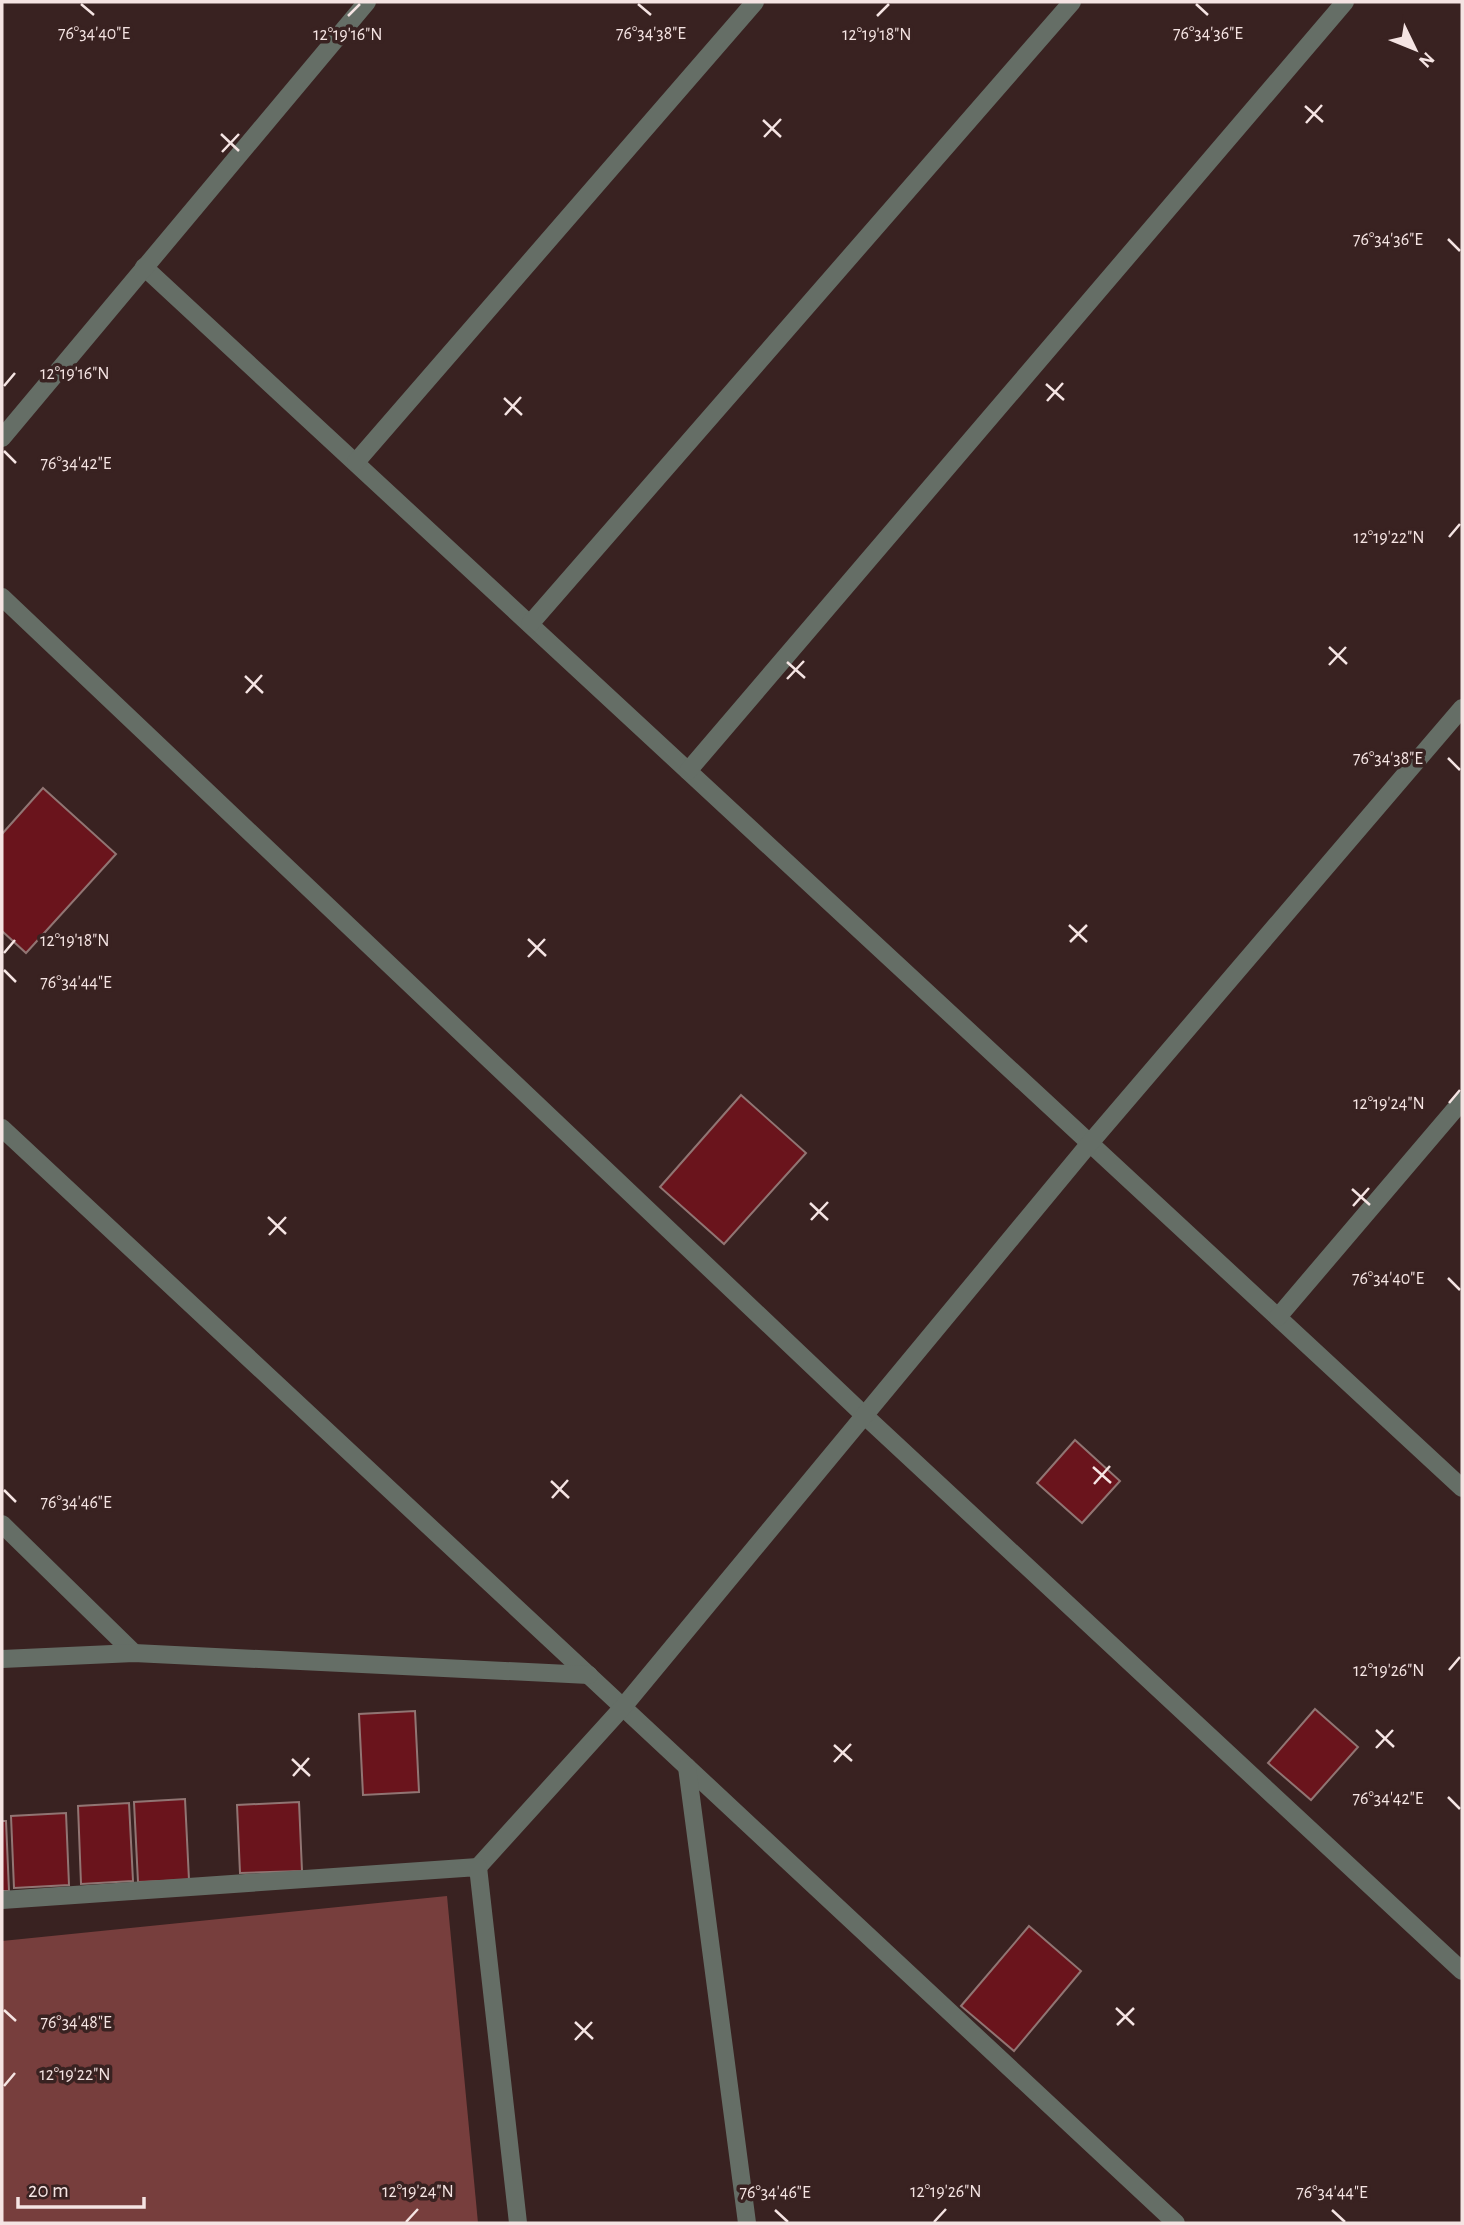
<svg xmlns="http://www.w3.org/2000/svg" width="1464" height="2225" viewBox="0 0 1464 2225" font-family="'Alegreya Sans',sans-serif">
	<style>
		.green { fill: #773e3d }
		.building { fill: #6a141c; stroke: #917573; stroke-width: 2 }
		.lines { fill: none; stroke-linecap: round; stroke-linejoin: round }
		.minor { stroke: #656e66; stroke-width: 18 }
		.ticks { fill: none; stroke: #f5e4e3; stroke-width: 2.5 }
		.ticks-label { font-size: 18px; text-anchor: middle; fill: #f5e4e3; stroke: #392221; stroke-width: 7; stroke-linejoin: round; paint-order: stroke }
	</style>
	<rect width="100%" height="100%" fill="#392221"/>
	<!-- green -->
	<path class="green" d="M447 1896 478 2223H2V1941Z"/>
	<!-- building -->
	<g class="building">
		<path d="M43 788 116 854 26 953 2 931V834Z"/>
		<path d="M741 1095 806 1153 724 1244 660 1187Z"/>
		<path d="M1075 1440 1120 1481 1082 1523 1037 1483Z"/>
		<path d="M1315 1709 1358 1747 1311 1800 1268 1763Z"/>
		<path d="M415 1711 419 1792 363 1795 359 1714Z"/>
		<path d="M185 1799 189 1880 138 1882 134 1802Z"/>
		<path d="M299 1802 302 1871 240 1873 237 1805Z"/>
		<path d="M129 1803 133 1881 81 1884 78 1806Z"/>
		<path d="M66 1813 69 1885 14 1888 11 1816Z"/>
		<path d="M2 1821H6L9 1891H2Z"/>
		<path d="M1029 1926 1081 1971 1014 2051 961 2006Z"/>
	</g>
	<g class="lines">
		<!-- minor -->
		<g class="minor">
			<path d="M144 267 1462 1488"/>
			<path d="M2 438 367 2"/>
			<path d="M356 462 755 2"/>
			<path d="M2 597 864 1415 1462 1971"/>
			<path d="M530 624 1072 2"/>
			<path d="M688 771 1345 2"/>
			<path d="M2 1128 1176 2223"/>
			<path d="M1278 1317 1462 1101"/>
			<path d="M2 1524 134 1653"/>
			<path d="M2 1659 134 1653 589 1675"/>
			<path d="M687 1767 747 2223"/>
			<path d="M478 1867 623 1707 1090 1143 1462 708"/>
			<path d="M2 1900 478 1867 518 2223"/>
		</g>
	</g>
	<!-- ticks -->
	<path class="ticks" d="M81 4 94 15M638 4 651 15M1196 4 1208 15M348 16 360 4M877 16 889 4M1305 106 1323 122M763 120 781 137M1306 123 1322 105M221 134 239 151M764 137 781 119M222 152 239 134M1448 239 1460 251M1046 384 1064 400M4 386 15 373M504 398 522 415M1047 401 1063 383M505 415 521 397M4 451 16 463M1449 537 1460 524M1329 647 1347 664M787 662 805 678M1329 665 1346 647M245 676 263 693M787 679 804 661M246 693 262 675M1448 758 1460 770M1069 925 1087 942M528 939 546 956M1070 942 1087 925M4 953 15 940M528 957 545 939M4 970 16 982M1449 1103 1460 1090M1352 1189 1370 1205M810 1203 828 1220M1353 1206 1369 1188M268 1217 286 1234M811 1220 828 1202M269 1235 286 1217M1448 1278 1460 1290M1093 1467 1111 1483M551 1481 569 1498M1094 1484 1110 1466M4 1490 16 1502M552 1498 568 1480M1449 1670 1460 1657M1376 1730 1394 1747M834 1745 852 1761M1376 1748 1393 1730M292 1759 310 1776M834 1762 851 1744M293 1776 309 1758M1448 1797 1460 1809M1116 2008 1134 2025M4 2010 16 2021M575 2022 593 2039M1117 2025 1134 2008M575 2040 592 2022M4 2086 15 2073M775 2210 788 2222M1332 2210 1345 2222M406 2222 418 2209M934 2222 946 2209"/>
	<g class="ticks-label">
		<text x="651" y="39">76°34'38"E</text>
		<text x="1208" y="39">76°34'36"E</text>
		<text x="94" y="39">76°34'40"E</text>
		<text x="348" y="40">12°19'16"N</text>
		<text x="877" y="40">12°19'18"N</text>
		<text x="1388" y="245">76°34'36"E</text>
		<text x="75" y="379">12°19'16"N</text>
		<text x="76" y="469">76°34'42"E</text>
		<text x="1389" y="543">12°19'22"N</text>
		<text x="1388" y="764">76°34'38"E</text>
		<text x="75" y="946">12°19'18"N</text>
		<text x="76" y="988">76°34'44"E</text>
		<text x="1389" y="1109">12°19'24"N</text>
		<text x="1388" y="1284">76°34'40"E</text>
		<text x="76" y="1508">76°34'46"E</text>
		<text x="1389" y="1676">12°19'26"N</text>
		<text x="1388" y="1804">76°34'42"E</text>
		<text x="76" y="2028">76°34'48"E</text>
		<text x="75" y="2080">12°19'22"N</text>
		<text x="418" y="2197">12°19'24"N</text>
		<text x="946" y="2197">12°19'26"N</text>
		<text x="775" y="2198">76°34'46"E</text>
		<text x="1332" y="2198">76°34'44"E</text>
	</g>
	<!-- border -->
	<rect width="1464" height="2225" fill="none" stroke="#f5e4e3" stroke-width="7"/>
	<!-- north arrow -->
	<g transform="translate(1415 49) rotate(133)" stroke="#392221" stroke-width="5" paint-order="stroke">
	<path d="M0-5L12 26L0 18L-12 26Z" fill="#f5e4e3"/>
	<text y="-10" font-size="19" font-weight="bold" text-anchor="middle" fill="#f5e4e3">N</text>
	</g>
	<!-- scale -->
	<path d="M18 2197v10h126v-10" fill="none" stroke="#f5e4e3" stroke-width="3.5"/>
	<text x="28" y="2197" font-size="21" fill="#f5e4e3" stroke="#392221" stroke-width="5" paint-order="stroke">20 m</text>
</svg>
